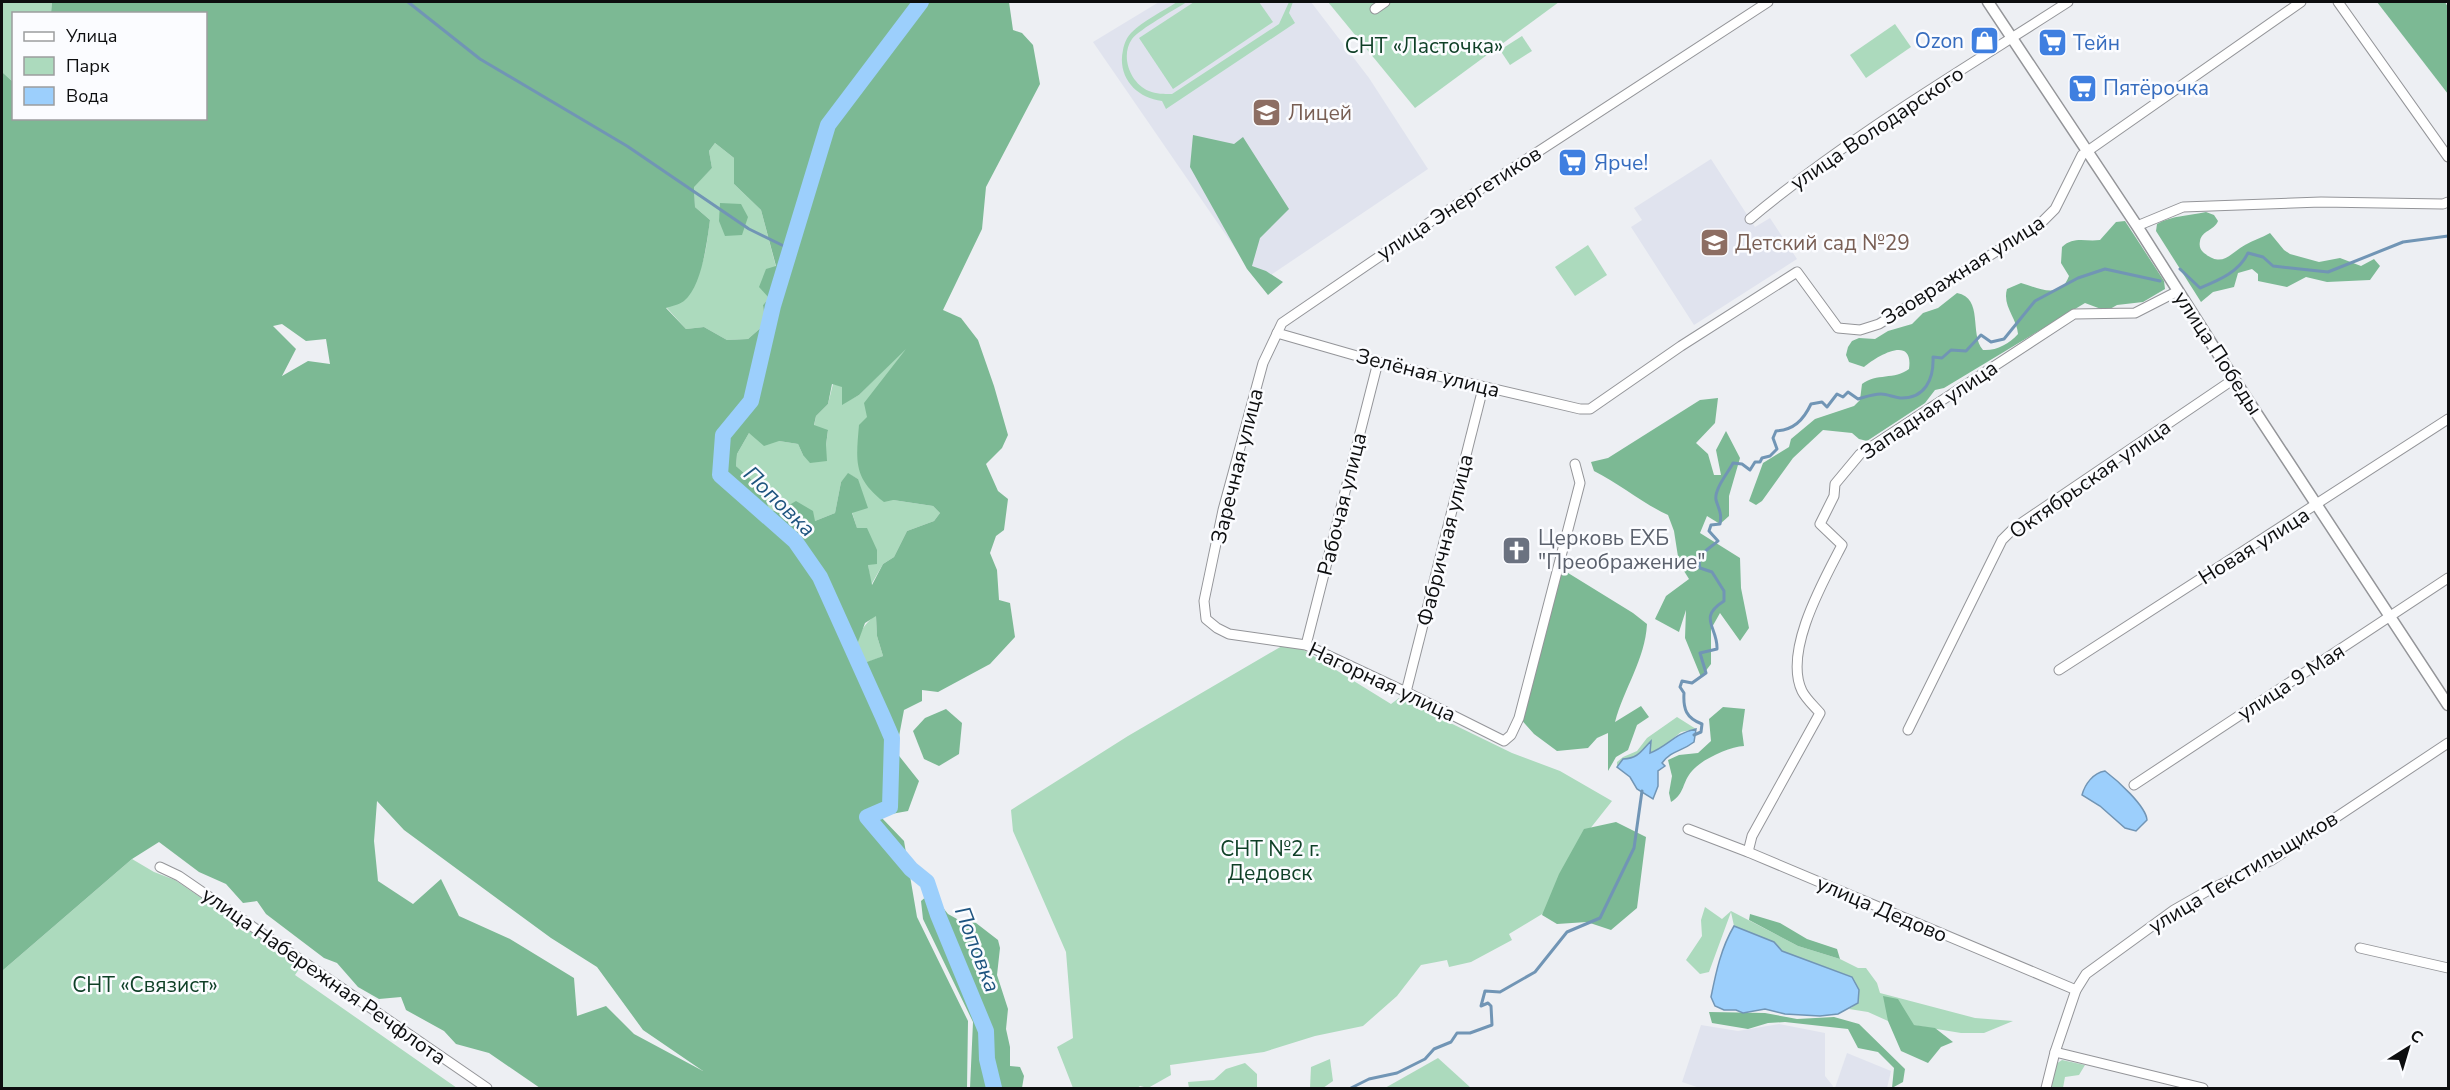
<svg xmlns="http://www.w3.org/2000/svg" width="2450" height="1090" viewBox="0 0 2450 1090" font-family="'Nunito Sans',sans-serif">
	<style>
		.built { fill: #e0e3ee }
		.green { fill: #acdabd }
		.forest { fill: #7cb994; fill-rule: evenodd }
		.water { fill: #9ccffc; stroke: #7195b5; stroke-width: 1.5 }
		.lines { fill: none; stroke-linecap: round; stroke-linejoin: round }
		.stream { stroke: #7195b5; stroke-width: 3 }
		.river { stroke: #9ccffc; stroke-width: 16 }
		.minor-casing { stroke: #949599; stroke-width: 11 }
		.tertiary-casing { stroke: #949599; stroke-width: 13 }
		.minor { stroke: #fff; stroke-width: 9 }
		.tertiary { stroke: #fff; stroke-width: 10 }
		.labels { text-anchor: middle; stroke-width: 5; stroke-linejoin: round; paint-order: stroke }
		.shop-label { font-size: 21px; fill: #366cbe; stroke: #fbfcff; text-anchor: start }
		.park-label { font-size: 21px; fill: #0f4027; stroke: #fbfcff }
		.education-label { font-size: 21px; fill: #785e54; stroke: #fbfcff; text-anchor: start }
		.street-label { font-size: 21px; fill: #0d0e0f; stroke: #fbfcff }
		.worship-label { font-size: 21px; fill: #5b616d; stroke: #fbfcff; text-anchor: start }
		.water-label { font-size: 22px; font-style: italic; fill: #1e547f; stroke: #fbfcff }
	</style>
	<rect width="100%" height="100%" fill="#edeff3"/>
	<!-- built -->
	<g class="built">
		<path d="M1159 2H1311L1369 78 1428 169 1259 283 1093 42Z"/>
		<path d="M1711 159 1755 227 1770 218 1797 259 1694 325 1631 227 1642 220 1634 208Z"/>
		<path d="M1779 1024 1825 1033V1076L1833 1086 1832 1088H1700L1682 1082 1701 1025 1738 1031Z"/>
		<path d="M1847 1053 1891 1071 1887 1088H1835Z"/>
	</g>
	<!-- green -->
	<g class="green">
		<path d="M2 2H52L51 13 14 14 13 82 2 72Z"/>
		<path d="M1177 2H1187C1174 10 1140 29 1132 39 1120 56 1130 83 1149 91 1156 94 1164 94 1172 94L1279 24 1289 2H1293L1289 13 1295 23 1166 109 1162 101C1136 98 1117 77 1123 50 1124 44 1127 37 1131 33 1143 21 1163 11 1177 2Z"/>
		<path d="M1194 2H1259L1273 22 1173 89 1139 38Z"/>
		<path d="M1328 2H1559L1415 108Z"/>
		<path d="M1895 24 1911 47 1866 78 1850 55Z"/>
		<path d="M1522 36 1532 51 1510 65 1500 50Z"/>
		<path d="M715 143 734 158V184L761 210 776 267 769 298 763 305 765 324 748 339 727 340 704 327 686 329 666 307C675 305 678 301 684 294 706 266 705 255 710 220L695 207 694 186 712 168 709 151Z"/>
		<path d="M1588 245 1607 275 1575 296 1555 267Z"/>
		<path d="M910 344 893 500 933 506 940 513 934 521 907 531 894 557 883 564 871 585 868 565 852 512 858 479 848 474 841 482 835 513 815 521 779 511H770L761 488 736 466 737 454 749 433 779 441 798 444 803 455 826 445 828 431 814 426 816 416 828 404 833 384 842 386V404L859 395Z"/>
		<path d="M876 615 877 636 883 656 859 666C854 645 858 628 876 615Z"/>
		<path d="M1282 646 1302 649 1391 704 1399 698 1512 753 1560 771 1612 801 1574 849 1552 908 1509 934 1512 940 1471 962 1449 967 1447 960 1421 965 1397 996 1363 1026 1315 1036 1264 1052 1170 1065 1171 1075 1148 1088 1140 1086 1137 1088H1073L1057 1047 1073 1038 1066 952 1013 831 1011 810 1128 736Z"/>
		<path d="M1677 717 1696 729 1681 732 1660 749 1648 754V744C1641 754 1636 758 1623 759L1617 767V762L1623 757 1637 751 1647 738Z"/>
		<path d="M132 859 154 872 175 880 301 966 295 975 457 1088H2V971Z"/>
		<path d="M1705 907 1722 919 1731 911 1798 946 1840 959 1858 968H1866L1877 983 1880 993 1975 1018 2013 1021 1984 1033H1961L1888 1021 1868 1012 1849 1009 1858 1003 1852 977 1782 951 1774 942 1734 926 1731 912 1709 972 1700 974 1686 960 1702 936 1701 920Z"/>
		<path d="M1438 1058 1471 1088H1385Z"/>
		<path d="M1330 1059 1333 1081 1323 1088H1310L1311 1067Z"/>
		<path d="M2062 1060 2085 1065 2079 1075 2065 1077 2063 1088H2050L2056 1064Z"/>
		<path d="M1245 1063 1257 1074V1088H1189L1188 1082 1214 1080 1226 1069Z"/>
	</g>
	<!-- forest -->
	<g class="forest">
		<path d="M52 2H1009L1013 30 1022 33 1033 45 1040 84 986 187 982 229 943 310 961 318 978 340 994 386 1008 435 1002 448 986 464 998 491 1008 499 1004 530 996 536 990 553 997 570 999 600 1010 603 1015 637 990 664 938 692 922 690V701L904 710 896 752 919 781 908 811 880 816 904 841 917 917 968 1021 967 1088H540L489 1053 456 1044 444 1031 406 1010 401 997 379 999 358 987 337 963 324 958 266 914 257 901 243 903 226 884 199 872 159 842 132 859 2 971V72L13 82 14 118H206V14L51 13ZM715 143 734 158V184L761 210 776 266 766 269 759 287 769 298 763 305 765 324 748 339 727 340 704 327 686 329 666 308C671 306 679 305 684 301 702 286 707 242 710 220L695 207 694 187 712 168 709 151ZM282 324 306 341 326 339 330 364 308 361 282 376 296 349 273 326ZM906 349 864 403 867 417 859 425C856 461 853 478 884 502L893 500 933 506 940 513 934 521 907 531 894 557 883 564 872 585 868 565 877 564V550L867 528H857L852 513 868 508 858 479 848 473 841 482 835 513 815 521 813 511 796 501 779 511H770L761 488 736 466 737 454 749 433 764 446 779 441 798 444 803 455 810 463 827 461 826 445 828 430 814 425 816 416 828 404 832 384 842 387V405L859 395ZM876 616 877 636 883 656 859 665 855 650 865 623ZM377 801 404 830 551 938 597 967 643 1030 703 1071 634 1034 606 1006 577 1016 574 978 510 939 459 916 441 879 413 904 378 881 374 841Z"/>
		<path d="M2377 2H2445L2448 7V94Z"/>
		<path d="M1193 135 1234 144 1243 137 1289 209 1260 238 1252 266 1266 271 1283 282 1268 295 1247 269 1190 167Z"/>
		<path d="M720 203 741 204 748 217 742 235 725 236 719 221Z"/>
		<path d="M2206 212 2214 215 2218 221C2214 231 2202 230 2200 241 2199 246 2200 250 2204 253 2223 268 2229 254 2245 245 2253 240 2262 238 2270 233L2284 250 2290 254 2319 262 2340 258 2361 266 2374 259 2380 266 2370 280 2327 282 2306 277 2287 287 2258 281V274L2252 269 2238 273 2234 287 2213 292 2201 302 2156 231 2157 224C2173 215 2189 216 2206 212Z"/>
		<path d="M2125 221 2164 281 2165 289 2143 302 2117 305 2110 309H2101L2085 303 1944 388 1935 390 1925 403 1867 441 1859 439 1852 433 1823 430 1793 458 1762 501 1756 505 1749 501 1763 463 1789 447 1791 439 1815 419 1854 406 1860 400 1862 384C1876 373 1895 380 1909 369 1914 334 1877 356 1864 367L1849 362 1846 355 1848 347 1852 341 1859 338 1875 339 1888 331 1912 324 1923 313 1938 308 1957 293C1984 298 1969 334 1983 350 1996 351 2009 344 2018 334 2017 318 2002 306 2007 289L2021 283C2039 288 2060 300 2069 276L2061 263 2062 247C2074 236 2085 242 2100 240L2116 222Z"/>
		<path d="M1718 398 1715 423 1696 443 1708 454 1714 475H1721L1716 450 1726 431 1740 458 1729 496V516L1720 524 1707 516 1700 533 1740 558 1741 588 1749 628 1740 641 1720 613 1711 629V664L1701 677 1685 638 1686 610 1679 632 1655 619 1666 596 1689 579 1679 563 1674 531 1668 515C1642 503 1620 484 1594 471L1591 462 1608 458 1700 400Z"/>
		<path d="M1560 568 1633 613 1647 624C1645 660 1624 688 1615 722L1641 706 1649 717 1637 725 1628 750 1616 757 1608 771V733L1597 738 1588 748 1557 751 1534 734 1518 716Z"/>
		<path d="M1723 707 1745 709 1742 731 1744 746C1729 747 1702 759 1692 771 1682 782 1685 794 1671 802L1669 793 1672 776 1668 760 1679 755 1698 753 1711 741 1709 719Z"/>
		<path d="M946 709 962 723 959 754 939 766 924 759 913 731 925 718Z"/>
		<path d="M1616 822 1646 837 1637 908 1611 930 1587 922 1557 924 1542 915 1559 874 1584 829Z"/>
		<path d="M928 895 937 900 948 914 957 919 976 923 998 940 1000 948 997 975 1008 1009 1006 1029 1010 1047V1066L1020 1067 1024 1076 1022 1088H970L973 1022 923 919 921 901Z"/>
		<path d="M1750 914 1780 923 1807 939 1837 949 1840 959 1798 946 1749 920Z"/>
		<path d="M1883 996 1898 999 1914 1025 1935 1028 1953 1042 1941 1047 1928 1063 1901 1051 1888 1021Z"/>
		<path d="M1709 1012 1765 1013 1797 1019 1834 1017 1859 1024 1905 1069 1903 1082 1892 1088 1894 1068 1878 1052 1858 1048 1848 1029 1785 1022 1768 1023 1748 1029 1712 1023Z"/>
	</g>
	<!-- water -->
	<g class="water">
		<path d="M1696 729 1694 742C1681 752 1672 750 1662 763L1665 766 1658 771V786L1653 799 1637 789 1630 777 1617 767 1623 759C1639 758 1641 751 1651 741L1650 753C1668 746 1675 733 1696 729Z"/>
		<path d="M2105 771C2117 780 2146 806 2147 820L2136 831 2125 828 2100 806 2082 795C2085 784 2093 773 2105 771Z"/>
		<path d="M1734 926 1774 942 1782 951 1852 977 1859 990 1858 1003 1838 1014 1820 1016 1785 1014 1765 1009 1743 1013 1736 1010H1724L1715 1006 1711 997C1716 972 1721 948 1734 926Z"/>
	</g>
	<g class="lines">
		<!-- stream -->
		<g class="stream">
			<path d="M408 2 480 59 627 146 749 229 790 249"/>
			<path d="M2180 269 2200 288C2219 280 2239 272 2248 253L2263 257 2273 266 2328 272 2403 242 2448 236"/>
			<path d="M1694 735 1701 732 1702 724C1686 718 1683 709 1684 693L1680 687 1682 681 1692 683 1706 673 1700 653 1717 649C1718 627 1697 618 1724 601V591L1712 572 1700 568C1696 554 1708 550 1718 541L1709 531 1711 525 1720 524C1722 513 1719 510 1716 500 1714 489 1728 473 1733 463L1742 464 1750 470 1755 462H1760L1762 458 1770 456 1777 449 1773 438 1776 431C1793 430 1803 421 1811 404L1822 402 1827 407 1837 394 1843 397 1848 392 1858 399C1865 397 1873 394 1881 394 1887 394 1893 397 1900 398 1925 399 1934 379 1933 357L1942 358 1951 350 1966 351 1981 335 1991 342 2004 339 2035 301 2078 278 2105 269 2160 281"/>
			<path d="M1351 1088 1369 1079 1397 1073 1425 1059 1434 1049 1451 1042 1457 1033H1470L1492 1025 1491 1006 1488 1003 1481 1006 1485 991 1500 992 1535 972 1567 932 1600 918 1634 848 1642 791"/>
		</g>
		<!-- river -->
		<path class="river" d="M921 2 828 125 773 306 751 401 723 435 720 475 795 541 820 577 883 717 892 738 890 807 867 817 911 869 927 882 938 915 986 1031 987 1059 994 1088"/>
		<defs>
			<g id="minor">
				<path d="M2338 2 2448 157"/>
				<path d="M1375 9 1385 2"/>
				<path d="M1750 219C1848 137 1961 71 2068 2"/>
				<path d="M2137 226 2183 207 2321 202 2443 204 2448 202"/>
				<path d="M1277 333 1378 362 1580 409H1590L1681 346 1797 272 1838 328 1860 330 1879 324 2039 225 2055 209 2082 155 2301 2"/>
				<path d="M1575 464 1580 483 1519 718 1511 735 1504 741 1406 692 1306 645 1229 634 1217 628 1206 619 1204 601 1223 510 1263 363 1282 323 1430 222 1768 2"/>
				<path d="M1306 645 1378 362"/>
				<path d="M2059 670 2448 419"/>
				<path d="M1406 692 1483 388"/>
				<path d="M1908 730 2002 540 2014 528 2234 379"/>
				<path d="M2134 785 2448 578"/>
				<path d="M1688 829 1748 852 2076 990"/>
				<path d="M1748 852 1752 836 1820 713C1814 706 1806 699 1802 691 1783 651 1824 580 1842 545L1820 524 1834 496 1835 484 1860 454 2074 314 2135 313 2178 291"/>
				<path d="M160 867 179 876 487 1088"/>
				<path d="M2360 948 2448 968"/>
				<path d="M2055 1052 2203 1088"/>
				<path d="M2046 1088 2055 1052 2076 990 2086 974 2174 910 2209 890 2272 860 2448 743"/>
			</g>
			<path id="tertiary" d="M1988 2 2137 226 2234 379 2448 705"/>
		</defs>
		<!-- minor casing -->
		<use href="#minor" class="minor-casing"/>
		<!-- tertiary casing -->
		<use href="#tertiary" class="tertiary-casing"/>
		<!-- minor -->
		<use href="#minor" class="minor"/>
		<!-- tertiary -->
		<use href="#tertiary" class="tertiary"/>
	</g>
	<!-- icons -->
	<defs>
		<symbol id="shop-square" viewBox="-11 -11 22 22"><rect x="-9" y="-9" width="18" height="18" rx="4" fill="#3f7fe0" stroke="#fbfcff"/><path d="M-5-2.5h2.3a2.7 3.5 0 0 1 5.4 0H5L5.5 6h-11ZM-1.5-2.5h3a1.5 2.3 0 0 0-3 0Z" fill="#fff"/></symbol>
		<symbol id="supermarket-square" viewBox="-11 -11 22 22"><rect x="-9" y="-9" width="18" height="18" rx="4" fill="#3f7fe0" stroke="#fbfcff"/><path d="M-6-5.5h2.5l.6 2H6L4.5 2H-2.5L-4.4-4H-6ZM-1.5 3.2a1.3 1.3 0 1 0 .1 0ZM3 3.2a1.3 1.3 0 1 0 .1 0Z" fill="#fff"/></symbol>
		<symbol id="school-square" viewBox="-11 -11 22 22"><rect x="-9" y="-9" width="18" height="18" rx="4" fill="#8d6e63" stroke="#fbfcff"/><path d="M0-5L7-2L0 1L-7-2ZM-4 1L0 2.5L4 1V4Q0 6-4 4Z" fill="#fff"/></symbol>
		<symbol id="church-square" viewBox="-11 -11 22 22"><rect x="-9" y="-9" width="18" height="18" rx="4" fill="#6b7280" stroke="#fbfcff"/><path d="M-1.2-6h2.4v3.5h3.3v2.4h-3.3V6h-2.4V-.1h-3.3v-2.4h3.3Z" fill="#fff"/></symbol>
	</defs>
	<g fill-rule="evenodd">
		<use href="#shop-square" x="1968" y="24" width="33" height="33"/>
		<use href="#supermarket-square" x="2036" y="26" width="33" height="33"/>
		<use href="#supermarket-square" x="2066" y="72" width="33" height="33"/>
		<use href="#school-square" x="1250" y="96" width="33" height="33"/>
		<use href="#supermarket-square" x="1556" y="146" width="33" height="33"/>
		<use href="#school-square" x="1698" y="226" width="33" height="33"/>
		<use href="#church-square" x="1500" y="534" width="33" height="33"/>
	</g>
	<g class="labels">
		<!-- shop labels -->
		<g class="shop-label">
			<text x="1964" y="48" text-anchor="end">Ozon</text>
			<text x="2073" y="50">Тейн</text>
			<text x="2103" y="95">Пятёрочка</text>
			<text x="1594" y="170">Ярче!</text>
		</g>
		<!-- park labels -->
		<g class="park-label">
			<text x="1424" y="53">СНТ «Ласточка»</text>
			<text x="1270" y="856">СНТ №2 г.<tspan x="1270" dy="24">Дедовск</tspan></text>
			<text x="145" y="992">СНТ «Связист»</text>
		</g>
		<!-- education labels -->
		<g class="education-label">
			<text x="1288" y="120">Лицей</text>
			<text x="1735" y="250">Детский сад №29</text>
		</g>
		<!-- street labels -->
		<g class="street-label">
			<text transform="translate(1877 128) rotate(-34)" y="7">улица Володарского</text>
			<text transform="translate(1459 203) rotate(-33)" y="7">улица Энергетиков</text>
			<text transform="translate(1963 270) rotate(-32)" y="7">Заовражная улица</text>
			<text transform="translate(2218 353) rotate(57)" y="7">улица Победы</text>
			<text transform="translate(1428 373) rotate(14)" y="7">Зелёная улица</text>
			<text transform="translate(1929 410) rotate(-34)" y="7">Западная улица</text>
			<text transform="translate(1237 466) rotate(-76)" y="7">Заречная улица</text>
			<text transform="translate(2090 479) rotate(-35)" y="7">Октябрьская улица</text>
			<text transform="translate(1342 504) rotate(-76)" y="7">Рабочая улица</text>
			<text transform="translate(1445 540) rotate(-76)" y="7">Фабричная улица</text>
			<text transform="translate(2254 546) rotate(-32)" y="7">Новая улица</text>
			<text transform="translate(1382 682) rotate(25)" y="7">Нагорная улица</text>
			<text transform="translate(2291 682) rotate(-33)" y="7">улица 9 Мая</text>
			<text transform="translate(2243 872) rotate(-31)" y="7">улица Текстильщиков</text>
			<text transform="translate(1882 909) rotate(23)" y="7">улица Дедово</text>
			<text transform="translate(324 976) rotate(35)" y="7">улица Набережная Речфлота</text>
		</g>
		<!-- worship labels -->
		<g class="worship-label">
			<text x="1538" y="545">Церковь ЕХБ<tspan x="1538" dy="24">"Преображение"</tspan></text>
		</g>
		<!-- water labels -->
		<g class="water-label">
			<text transform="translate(780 501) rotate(44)" y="8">Поповка</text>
			<text transform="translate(978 949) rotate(69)" y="8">Поповка</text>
		</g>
	</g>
	<!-- border -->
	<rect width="2450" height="1090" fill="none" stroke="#0d0e0f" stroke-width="6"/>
	<!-- legend -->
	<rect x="12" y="12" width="195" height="108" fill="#fbfcff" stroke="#9c9d9f" stroke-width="1.5"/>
	<rect x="24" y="32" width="30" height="9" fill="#ffffff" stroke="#9c9d9f" stroke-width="1.5"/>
	<text x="66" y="42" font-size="18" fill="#0d0e0f">Улица</text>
	<rect x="24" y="57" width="30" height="18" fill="#acdabd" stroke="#9c9d9f" stroke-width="1.5"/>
	<text x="66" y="72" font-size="18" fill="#0d0e0f">Парк</text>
	<rect x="24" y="87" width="30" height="18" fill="#9ccffc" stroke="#9c9d9f" stroke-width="1.5"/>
	<text x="66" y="102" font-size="18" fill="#0d0e0f">Вода</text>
	<!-- north arrow -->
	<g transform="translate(2408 1048) rotate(37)" stroke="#fbfcff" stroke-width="4.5" paint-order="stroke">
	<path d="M0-4.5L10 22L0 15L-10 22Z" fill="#0d0e0f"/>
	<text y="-9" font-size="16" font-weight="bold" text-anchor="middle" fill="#0d0e0f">С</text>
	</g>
</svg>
